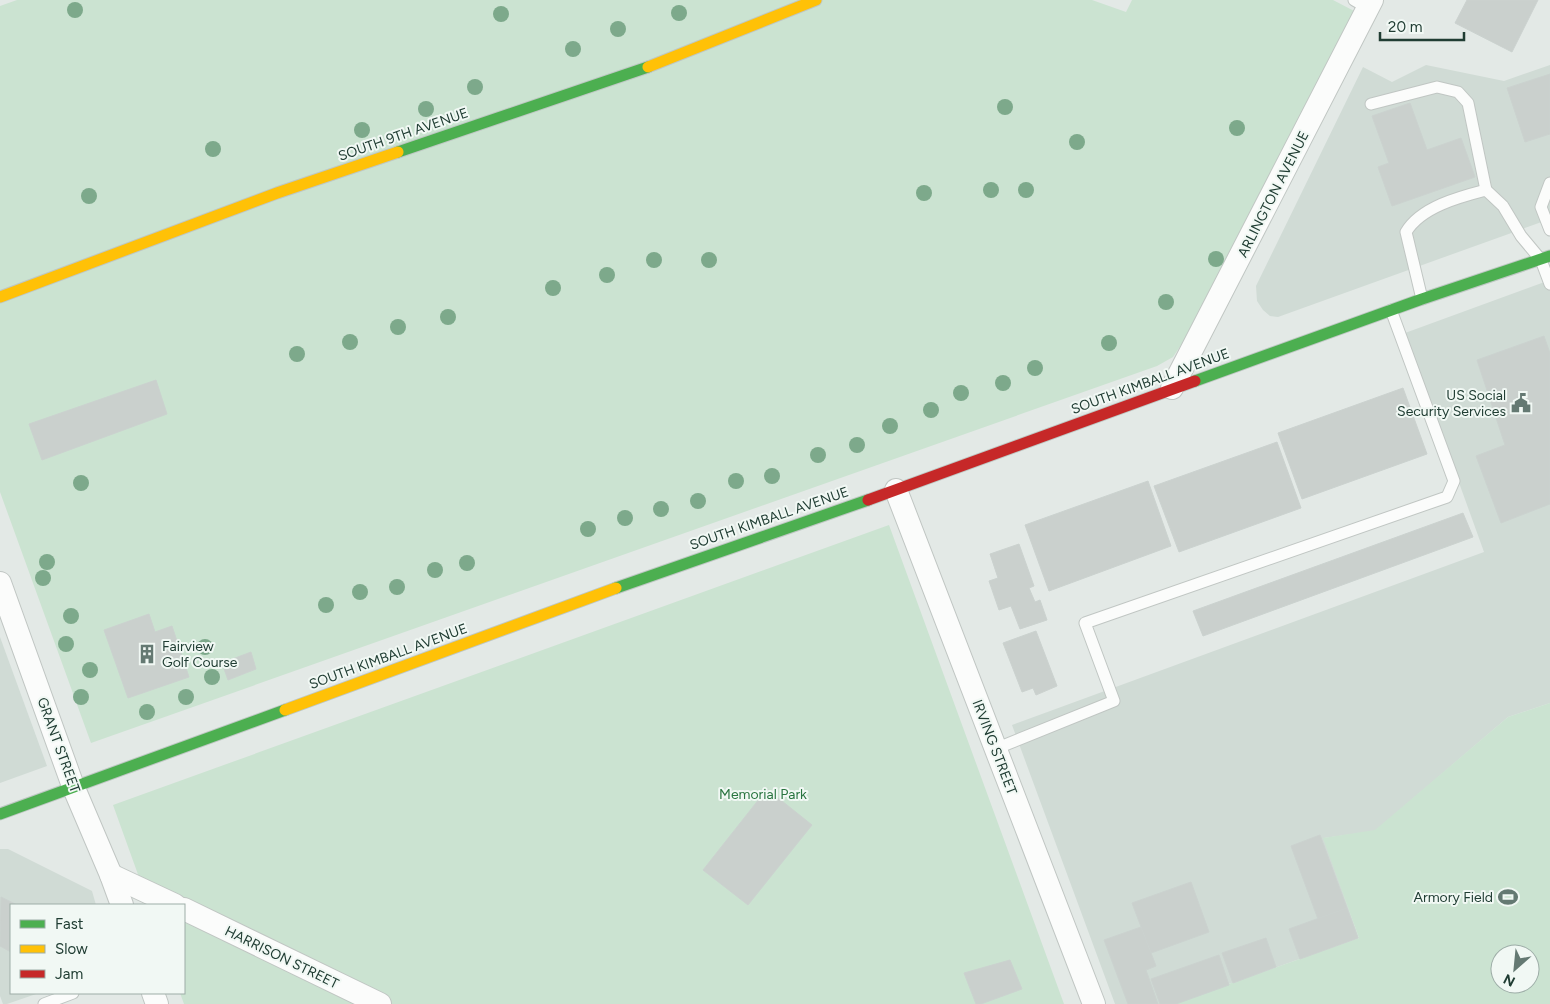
<svg xmlns="http://www.w3.org/2000/svg" width="1550" height="1004" viewBox="0 0 1550 1004" font-family="Figtree,sans-serif">
	<style>
		.built { fill: #d0dbd5 }
		.green { fill: #cbe3d1; fill-rule: evenodd }
		.building { fill: #cad0cd; stroke: #cbd2cf }
		.lines { fill: none; stroke-linecap: round; stroke-linejoin: round }
		.lane-casing { stroke: #c0c6c3; stroke-width: 13 }
		.street-casing { stroke: #c0c6c3; stroke-width: 24 }
		.fast-casing { stroke: #bec7c3; stroke-width: 13 }
		.slow-casing { stroke: #bec7c3; stroke-width: 13 }
		.jam-casing { stroke: #bec7c3; stroke-width: 13 }
		.lane { stroke: #fbfcfb; stroke-width: 11 }
		.street { stroke: #fbfcfb; stroke-width: 22 }
		.fast { stroke: #4caf50; stroke-width: 11 }
		.slow { stroke: #ffc107; stroke-width: 11 }
		.jam { stroke: #c62828; stroke-width: 11 }
		.tree { fill: #7da98b }
		.labels { text-anchor: middle; stroke-width: 4; stroke-linejoin: round; paint-order: stroke }
		.street-label { font-size: 14px; fill: #203d33; stroke: #f1f8f4 }
		.poi-label { font-size: 14px; fill: #203d33; stroke: #f1f8f4; text-anchor: end }
		.park-label { font-size: 14px; fill: #297540; stroke: #f1f8f4 }
	</style>
	<rect width="100%" height="100%" fill="#e3e9e6"/>
	<!-- built -->
	<g class="built">
		<path d="M1426 65 1504 81 1550 65V219L1278 317 1270 316 1263 310 1257 301 1256 286 1363 67 1392 82Z"/>
		<path d="M1550 280V703L1508 717 1375 831 1324 838 1359 938 1172 1004H1115L1012 725 1484 552 1405 333Z"/>
		<path d="M0 637 47 766 0 783Z"/>
		<path d="M0 849H8L92 891 96 905H11V993H39L7 1004H3L0 996Z"/>
	</g>
	<!-- green -->
	<g class="green">
		<path d="M17 0H1092L1126 12 1132 0H1333L1356 12 1183 342 1173 357 1157 366 91 743 0 492V6Z"/>
		<path d="M889 525 1064 1004H184L180 993H184V905H149L113 805Z"/>
		<path d="M1550 703V1004H1172L1359 938 1323 838 1375 830 1508 717ZM1500 954H1530V984H1500Z"/>
	</g>
	<!-- building -->
	<g class="building">
		<path d="M1467 0H1538L1512 52 1455 23Z"/>
		<path d="M1550 74V134L1525 142 1507 88Z"/>
		<path d="M1410 103 1427 150 1461 138 1475 177 1392 206 1378 167 1389 163 1372 116Z"/>
		<path d="M1544 336 1550 353V504L1501 523 1476 456 1505 445 1477 360Z"/>
		<path d="M156 380 167 414 42 460 29 424Z"/>
		<path d="M1403 388 1427 454 1302 499 1278 433Z"/>
		<path d="M1277 442 1301 508 1179 552 1154 486Z"/>
		<path d="M1148 481 1171 546 1049 591 1025 525Z"/>
		<path d="M1463 513 1473 537 1203 636 1193 611Z"/>
		<path d="M1019 544 1034 586 1029 588 1035 602 1040 600 1047 620 1020 629 1011 606 999 610 989 581 998 578 990 554Z"/>
		<path d="M149 614 155 632 172 626 189 677 128 698 104 630Z"/>
		<path d="M1036 631 1057 686 1036 695 1033 688 1022 692 1003 643Z"/>
		<path d="M251 652 256 669 228 680 222 663Z"/>
		<path d="M767 789 812 825 748 905 703 870Z"/>
		<path d="M1320 835 1347 908 1318 919 1291 846Z"/>
		<path d="M1191 882 1209 932 1151 953 1132 903Z"/>
		<path d="M1 897 17 905H11V952L0 946Z"/>
		<path d="M1347 908 1358 938 1300 959 1289 929Z"/>
		<path d="M1141 927 1156 966 1146 970 1158 1004H1128L1104 940Z"/>
		<path d="M1266 938 1276 967 1233 983 1222 953Z"/>
		<path d="M1219 955 1229 985 1176 1004H1160L1151 979Z"/>
		<path d="M1010 960 1022 989 981 1004H976L964 973Z"/>
	</g>
	<g class="lines">
		<defs>
			<g id="lane">
				<path d="M1354 0 1368 8"/>
				<path d="M1371 104 1437 87 1458 92 1468 103 1486 190"/>
				<path d="M1550 183 1541 207 1550 230"/>
				<path d="M1422 299 1406 232C1421 207 1459 197 1486 190L1503 206 1521 236 1541 260 1550 284"/>
				<path d="M995 749 1114 701 1085 623 1447 497 1454 481 1391 310"/>
				<path d="M44 1004 73 993"/>
			</g>
			<g id="street">
				<path d="M1172 388 1372 0"/>
				<path d="M896 490 1094 1004"/>
				<path d="M0 583 73 786 111 875 122 905"/>
				<path d="M111 875 175 905"/>
				<path d="M184 909 380 1004"/>
				<path d="M153 993 157 1004"/>
			</g>
			<g id="fast">
				<path d="M398 152 648 67"/>
				<path d="M1195 381 1422 299 1550 256"/>
				<path d="M616 588 868 500"/>
				<path d="M0 814 285 710"/>
			</g>
			<g id="slow">
				<path d="M648 67 816 0"/>
				<path d="M0 297 277 193 398 152"/>
				<path d="M285 710 616 588"/>
			</g>
			<path id="jam" d="M868 500 1195 381"/>
		</defs>
		<!-- lane casing -->
		<use href="#lane" class="lane-casing"/>
		<!-- street casing -->
		<use href="#street" class="street-casing"/>
		<!-- fast casing -->
		<use href="#fast" class="fast-casing"/>
		<!-- slow casing -->
		<use href="#slow" class="slow-casing"/>
		<!-- jam casing -->
		<use href="#jam" class="jam-casing"/>
		<!-- lane -->
		<use href="#lane" class="lane"/>
		<!-- street -->
		<use href="#street" class="street"/>
		<!-- fast -->
		<use href="#fast" class="fast"/>
		<!-- slow -->
		<use href="#slow" class="slow"/>
		<!-- jam -->
		<use href="#jam" class="jam"/>
	</g>
	<!-- trees -->
	<g class="tree">
		<circle cx="75" cy="10" r="8"/>
		<circle cx="679" cy="13" r="8"/>
		<circle cx="501" cy="14" r="8"/>
		<circle cx="618" cy="29" r="8"/>
		<circle cx="573" cy="49" r="8"/>
		<circle cx="475" cy="87" r="8"/>
		<circle cx="1005" cy="107" r="8"/>
		<circle cx="426" cy="109" r="8"/>
		<circle cx="1237" cy="128" r="8"/>
		<circle cx="362" cy="130" r="8"/>
		<circle cx="1077" cy="142" r="8"/>
		<circle cx="213" cy="149" r="8"/>
		<circle cx="991" cy="190" r="8"/>
		<circle cx="1026" cy="190" r="8"/>
		<circle cx="924" cy="193" r="8"/>
		<circle cx="89" cy="196" r="8"/>
		<circle cx="1216" cy="259" r="8"/>
		<circle cx="654" cy="260" r="8"/>
		<circle cx="709" cy="260" r="8"/>
		<circle cx="607" cy="275" r="8"/>
		<circle cx="553" cy="288" r="8"/>
		<circle cx="1166" cy="302" r="8"/>
		<circle cx="448" cy="317" r="8"/>
		<circle cx="398" cy="327" r="8"/>
		<circle cx="350" cy="342" r="8"/>
		<circle cx="1109" cy="343" r="8"/>
		<circle cx="297" cy="354" r="8"/>
		<circle cx="1035" cy="368" r="8"/>
		<circle cx="1003" cy="383" r="8"/>
		<circle cx="961" cy="393" r="8"/>
		<circle cx="931" cy="410" r="8"/>
		<circle cx="890" cy="426" r="8"/>
		<circle cx="857" cy="445" r="8"/>
		<circle cx="818" cy="455" r="8"/>
		<circle cx="772" cy="476" r="8"/>
		<circle cx="736" cy="481" r="8"/>
		<circle cx="81" cy="483" r="8"/>
		<circle cx="698" cy="501" r="8"/>
		<circle cx="661" cy="509" r="8"/>
		<circle cx="625" cy="518" r="8"/>
		<circle cx="588" cy="529" r="8"/>
		<circle cx="47" cy="562" r="8"/>
		<circle cx="467" cy="563" r="8"/>
		<circle cx="435" cy="570" r="8"/>
		<circle cx="43" cy="578" r="8"/>
		<circle cx="397" cy="587" r="8"/>
		<circle cx="360" cy="592" r="8"/>
		<circle cx="326" cy="605" r="8"/>
		<circle cx="71" cy="616" r="8"/>
		<circle cx="66" cy="644" r="8"/>
		<circle cx="205" cy="647" r="8"/>
		<circle cx="90" cy="670" r="8"/>
		<circle cx="212" cy="677" r="8"/>
		<circle cx="81" cy="697" r="8"/>
		<circle cx="186" cy="697" r="8"/>
		<circle cx="147" cy="712" r="8"/>
	</g>
	<!-- icons -->
	<defs>
		<symbol id="civic-bare" viewBox="-9 -9 18 18"><path d="M-.6-6.5H3V-4.5H.6V-3L4-1V1h2V6H-6V1h2V-1L-.6-3ZM-1.2 2.5V6h2.4V2.5Z" fill="#647972" stroke="#f1f8f4" stroke-width="2.5" paint-order="stroke"/></symbol>
		<symbol id="building-bare" viewBox="-9 -9 18 18"><path d="M-4-6H4V6H1V3H-1V6H-4ZM-2.5-4.3h1.7v1.8h-1.7ZM.8-4.3h1.7v1.8H.8ZM-2.5-1h1.7V.8h-1.7ZM.8-1h1.7V.8H.8Z" fill="#647972" stroke="#f1f8f4" stroke-width="2.5" paint-order="stroke"/></symbol>
		<symbol id="stadium-bare" viewBox="-9 -9 18 18"><path d="M0-5a6.5 5 0 1 0 0 10a6.5 5 0 1 0 0-10ZM-3.5-1.8h7v3.6h-7Z" fill="#647972" stroke="#f1f8f4" stroke-width="2.5" paint-order="stroke"/></symbol>
	</defs>
	<g fill-rule="evenodd">
		<use href="#civic-bare" x="1507" y="389" width="28" height="28"/>
		<use href="#building-bare" x="133" y="640" width="28" height="28"/>
		<use href="#stadium-bare" x="1494" y="883" width="28" height="28"/>
	</g>
	<g class="labels">
		<!-- street labels -->
		<g class="street-label">
			<text transform="translate(403 134) rotate(-19)" y="5">SOUTH 9TH AVENUE</text>
			<text transform="translate(1273 194) rotate(-63)" y="5">ARLINGTON AVENUE</text>
			<text transform="translate(1150 381) rotate(-20)" y="5">SOUTH KIMBALL AVENUE</text>
			<text transform="translate(769 518) rotate(-19)" y="5">SOUTH KIMBALL AVENUE</text>
			<text transform="translate(388 656) rotate(-20)" y="5">SOUTH KIMBALL AVENUE</text>
			<text transform="translate(59 745) rotate(70)" y="5">GRANT STREET</text>
			<text transform="translate(995 747) rotate(69)" y="5">IRVING STREET</text>
			<text transform="translate(282 957) rotate(26)" y="5">HARRISON STREET</text>
		</g>
		<!-- poi labels -->
		<g class="poi-label">
			<text x="1506" y="400">US Social<tspan x="1506" dy="16">Security Services</tspan></text>
			<text x="162" y="651" text-anchor="start">Fairview<tspan x="162" dy="16">Golf Course</tspan></text>
			<text x="1493" y="902">Armory Field</text>
		</g>
		<!-- park labels -->
		<g class="park-label">
			<text x="763" y="799">Memorial Park</text>
		</g>
	</g>
	<!-- legend -->
	<rect x="10" y="904" width="175" height="90" fill="#f1f8f4" stroke="#9dada7"/>
	<rect x="20" y="920" width="25" height="8" fill="#4caf50" stroke="#9dada7"/>
	<text x="55" y="929" font-size="15" fill="#203d33">Fast</text>
	<rect x="20" y="945" width="25" height="8" fill="#ffc107" stroke="#9dada7"/>
	<text x="55" y="954" font-size="15" fill="#203d33">Slow</text>
	<rect x="20" y="970" width="25" height="8" fill="#c62828" stroke="#9dada7"/>
	<text x="55" y="979" font-size="15" fill="#203d33">Jam</text>
	<!-- north arrow -->
	<g transform="translate(1515 969) rotate(207)"><circle r="24" fill="#f1f8f4" stroke="#9dada7"/>
	<path d="M0-4L9 19L0 12L-9 19Z" fill="#647972"/>
	<text y="-8" font-size="14" font-weight="bold" text-anchor="middle" fill="#203d33">N</text>
	</g>
	<!-- scale -->
	<path d="M1380 32v8h84v-8" fill="none" stroke="#203d33" stroke-width="2.5"/>
	<text x="1388" y="32" font-size="15" fill="#203d33" stroke="#f1f8f4" stroke-width="4" paint-order="stroke">20 m</text>
</svg>
